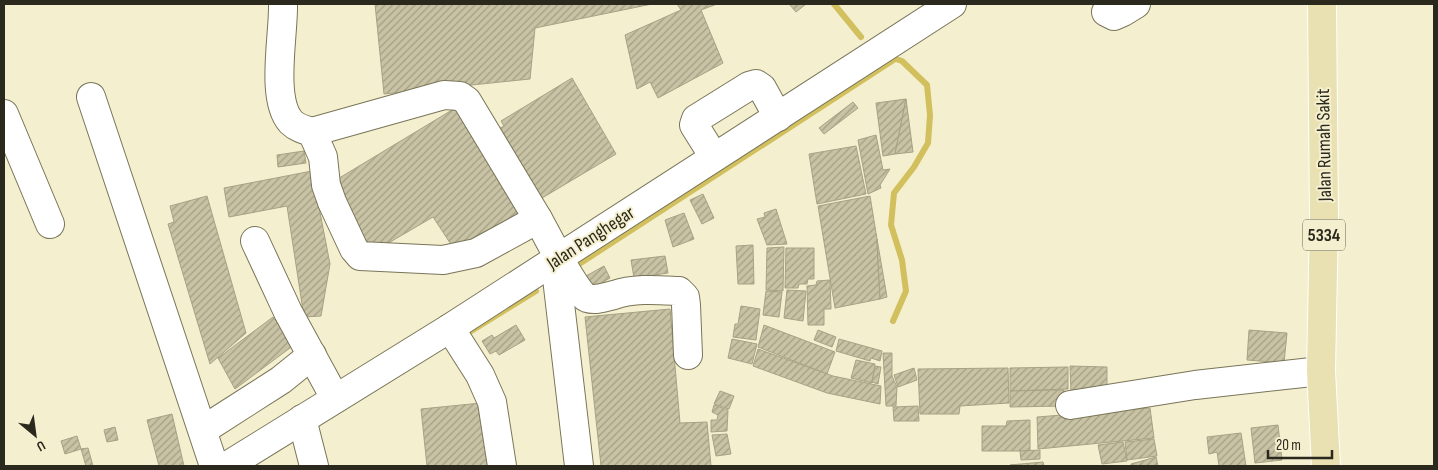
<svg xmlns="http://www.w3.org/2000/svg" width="1438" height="470" viewBox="0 0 1438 470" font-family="'Sofia Sans Condensed',sans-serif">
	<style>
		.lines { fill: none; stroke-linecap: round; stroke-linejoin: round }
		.stream { stroke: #d1c05d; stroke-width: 6 }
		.building { fill: url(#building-hatch); stroke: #a7a284 }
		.minor-casing { stroke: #797558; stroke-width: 30 }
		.major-casing { stroke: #fff; stroke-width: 30 }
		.minor { stroke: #fff; stroke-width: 28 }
		.major { stroke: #e9e1b2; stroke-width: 28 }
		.labels { text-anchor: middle; stroke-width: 4; stroke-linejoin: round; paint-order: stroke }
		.shield { fill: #f4efcf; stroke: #676452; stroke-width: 1 }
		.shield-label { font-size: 18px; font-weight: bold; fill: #2b291d }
		.street-label { font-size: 19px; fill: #2b291d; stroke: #f4efcf }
	</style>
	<defs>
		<pattern id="building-hatch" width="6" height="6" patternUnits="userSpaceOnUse" patternTransform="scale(1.25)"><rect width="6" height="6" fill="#c8c3a4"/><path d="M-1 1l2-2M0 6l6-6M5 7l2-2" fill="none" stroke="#a39e85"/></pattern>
	</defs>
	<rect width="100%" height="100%" fill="#f4efcf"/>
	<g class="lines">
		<!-- stream -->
		<g class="stream">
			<path d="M834 4 861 37"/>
			<path d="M893 58 902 61 927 85 930 115 928 143 914 167 894 193 891 225 902 260 906 291 893 321"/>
			<path d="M573 268 895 59"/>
			<path d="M468 333 536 291"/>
		</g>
	</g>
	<!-- building -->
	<g class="building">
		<path d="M375 4H652L535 28 530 79 384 94Z"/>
		<path d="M677 4H717L701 10 723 63 658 98 650 82 637 89 625 35 681 10Z"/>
		<path d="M789 4H806L796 12Z"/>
		<path d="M572 78 616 154 532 204 489 134 504 126 501 121Z"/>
		<path d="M906 99 895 154 883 156 876 103Z"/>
		<path d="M906 99 913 152 895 154Z"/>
		<path d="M853 102 858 108 824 134 819 128Z"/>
		<path d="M462 104 527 210 456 252 433 217 373 252 331 183Z"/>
		<path d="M876 135 883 170 890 169 880 185 881 188 868 194 858 140Z"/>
		<path d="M856 146 866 194 817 204 809 154Z"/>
		<path d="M304 151 306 163 278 167 277 155Z"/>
		<path d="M312 171 330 264 321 316 304 317 287 206 229 217 224 188Z"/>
		<path d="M703 194 714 218 702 224 690 200Z"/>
		<path d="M207 196 246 333 210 364 168 224 174 222 170 206Z"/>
		<path d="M870 196 877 239 880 299 835 308 818 206Z"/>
		<path d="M776 209 787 244 767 245 757 219 765 217 764 213Z"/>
		<path d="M684 213 694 239 673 247 665 220Z"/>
		<path d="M877 239 887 297 880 299 877 243Z"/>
		<path d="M753 245 754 284H738L736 246Z"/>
		<path d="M784 247 783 291 766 290 767 248Z"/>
		<path d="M786 248H814V279H808L807 284H799L798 288H785Z"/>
		<path d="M665 256 668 273 634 278 631 260Z"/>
		<path d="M604 266 610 278 593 288 586 276Z"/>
		<path d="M830 280 831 309H824V325H808L807 286 816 285 817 281Z"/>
		<path d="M787 290 806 291 803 321 784 318Z"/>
		<path d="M766 291 782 292 779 317 763 315Z"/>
		<path d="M741 306 760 309 756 340 733 337 735 324H738Z"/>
		<path d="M670 309 680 423 707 422 711 466H601L585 317Z"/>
		<path d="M273 317 294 345 235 389 218 358Z"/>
		<path d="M516 325 525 340 499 355 496 351 490 354 482 341 492 335 494 338Z"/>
		<path d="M764 325 835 352 827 374 758 347Z"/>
		<path d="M818 330 836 337 832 347 814 340Z"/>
		<path d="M1249 330 1287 333 1284 363 1247 360Z"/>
		<path d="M732 339 757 344 752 364 728 358Z"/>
		<path d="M839 339 882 351 880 361 871 358 870 361 836 351Z"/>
		<path d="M758 349 833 376 881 386 880 404 827 393 753 366Z"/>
		<path d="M883 353H892V376L897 387 896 406H886Z"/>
		<path d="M856 360 875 364 872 383 851 378Z"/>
		<path d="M875 366 881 367 878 384 872 382Z"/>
		<path d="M1070 366 1107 367V392H1071Z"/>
		<path d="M1068 367V389L1010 391V368Z"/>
		<path d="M914 368 917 380 898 387 894 375Z"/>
		<path d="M1008 368 1009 403 960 406 959 414H920L918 369Z"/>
		<path d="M1064 390V406L1010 407V391Z"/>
		<path d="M720 391 734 396 729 409 714 404Z"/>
		<path d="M481 403 487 466H427L421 409Z"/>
		<path d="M714 405 728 410 727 431 711 432V420H717L718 415 712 412Z"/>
		<path d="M918 406 919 421H894L893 407Z"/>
		<path d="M1150 408 1154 438 1038 449 1037 417Z"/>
		<path d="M172 414 184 466H159L147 420Z"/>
		<path d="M1030 420V451H982V426H1006L1007 421Z"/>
		<path d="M1278 425 1282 460 1255 463 1251 428Z"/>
		<path d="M115 427 118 440 107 442 104 430Z"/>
		<path d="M1241 433 1246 466H1219L1217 452 1209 454 1207 437Z"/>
		<path d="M727 434 731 454 716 456 712 435Z"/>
		<path d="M77 436 81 449 65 454 61 441Z"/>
		<path d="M1154 439 1157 456 1127 460 1125 442Z"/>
		<path d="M1123 442 1127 461 1102 464 1098 445Z"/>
		<path d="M88 448 93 466H86L81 449Z"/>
		<path d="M1040 450V459L1021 460 1020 451Z"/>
		<path d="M1156 457 1158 466H1131V464Z"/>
		<path d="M1043 462 1044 466 1010 465Z"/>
	</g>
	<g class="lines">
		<defs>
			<g id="minor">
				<path d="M283 4C284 34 270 99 291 122 297 128 305 130 312 132L323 157 326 185 332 202 354 249 360 256 443 260 476 253 538 219C546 233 576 294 587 298 596 301 605 297 614 295 635 288 657 290 679 291L685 297 686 305 688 355"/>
				<path d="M1106 12 1114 16 1123 12 1136 4"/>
				<path d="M91 97 214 466"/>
				<path d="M4 114 50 224"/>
				<path d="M312 132 444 95 460 96 467 101 538 219"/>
				<path d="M714 157 694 125 696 119 749 86 756 84 762 88 778 117"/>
				<path d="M255 241 288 312 335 398"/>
				<path d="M555 261 579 466"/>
				<path d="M450 328 480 375 492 402 502 466"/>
				<path d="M1070 405 1195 385 1321 371"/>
				<path d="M302 419 314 466"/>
				<path d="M203 430 281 380 312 355"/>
				<path d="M227 466 450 328 952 4"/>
			</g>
			<path id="major" d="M1322 4 1324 220 1321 371 1326 466"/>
		</defs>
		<!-- minor casing -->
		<use href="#minor" class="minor-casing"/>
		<!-- major casing -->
		<use href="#major" class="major-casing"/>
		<!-- minor -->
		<use href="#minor" class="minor"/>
		<!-- major -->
		<use href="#major" class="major"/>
	</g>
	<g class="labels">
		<!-- shield labels -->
		<rect class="shield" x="1303" y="219.5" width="42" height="31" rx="4"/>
		<g class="shield-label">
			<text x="1324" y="241">5334</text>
		</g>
		<!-- street labels -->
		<g class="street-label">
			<text transform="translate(1323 145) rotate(-91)" y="7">Jalan Rumah Sakit</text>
			<text transform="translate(590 237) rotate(-33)" y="7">Jalan Panghegar</text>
		</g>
	</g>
	<!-- border -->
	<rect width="1438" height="470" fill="none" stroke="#2b291d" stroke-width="10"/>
	<!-- north arrow -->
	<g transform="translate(35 435) rotate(151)" stroke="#f4efcf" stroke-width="4" paint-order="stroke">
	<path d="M0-4L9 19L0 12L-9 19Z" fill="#2b291d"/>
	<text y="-8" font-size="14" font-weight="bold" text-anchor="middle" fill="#2b291d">U</text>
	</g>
	<!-- scale -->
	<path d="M1268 450v8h64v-8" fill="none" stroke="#2b291d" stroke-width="2.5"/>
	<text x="1276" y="450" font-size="15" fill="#2b291d" stroke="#f4efcf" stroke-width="4" paint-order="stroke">20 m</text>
</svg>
